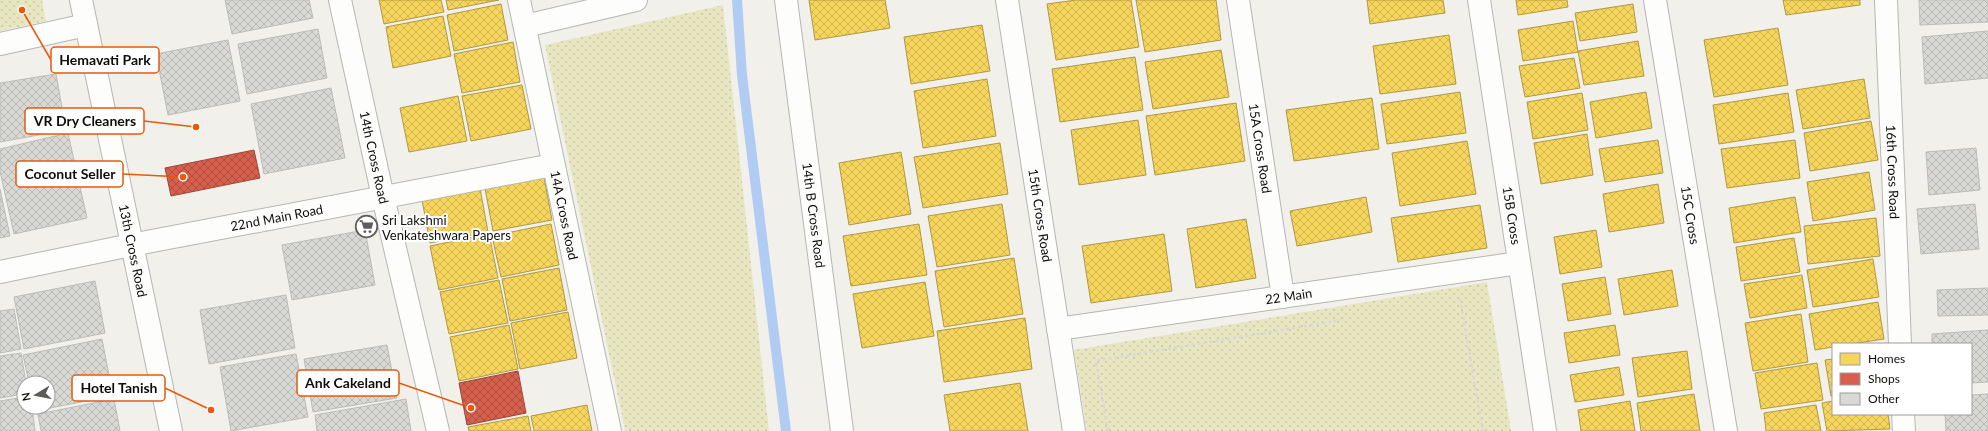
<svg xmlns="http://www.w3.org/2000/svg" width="1988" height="431" viewBox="0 0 1988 431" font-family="Lato,sans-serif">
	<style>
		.park { fill: url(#park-dots) }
		.homes { fill: url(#homes-cross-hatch); stroke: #b09943 }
		.shops { fill: url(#shops-cross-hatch); stroke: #9a4739 }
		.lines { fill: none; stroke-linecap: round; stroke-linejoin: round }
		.stream { stroke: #b0ccf2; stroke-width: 10 }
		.building { fill: url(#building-cross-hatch); stroke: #bcbcb8 }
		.minor-casing { stroke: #b6b6b2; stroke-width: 24 }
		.tertiary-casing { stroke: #b6b6b2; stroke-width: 24 }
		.path { stroke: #d8d7d6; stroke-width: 2.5; stroke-dasharray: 3 3; stroke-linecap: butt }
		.minor { stroke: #fdfdfc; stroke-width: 22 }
		.tertiary { stroke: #fdfdfc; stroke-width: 22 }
		.labels { text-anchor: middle; stroke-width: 4; stroke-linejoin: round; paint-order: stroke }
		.street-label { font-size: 13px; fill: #0d0d0a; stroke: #fff }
		.poi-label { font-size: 13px; fill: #0d0d0a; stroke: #fff; text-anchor: start }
		.leader { fill: none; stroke: #e8590c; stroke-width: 1.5 }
		.callout-dot { fill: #e8590c; stroke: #fff; stroke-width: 1.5 }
		.callout { fill: #fff; stroke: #e8590c; stroke-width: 1.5 }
		.callout-label { font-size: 14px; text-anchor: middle; font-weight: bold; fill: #0d0d0a }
	</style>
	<defs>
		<pattern id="park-dots" width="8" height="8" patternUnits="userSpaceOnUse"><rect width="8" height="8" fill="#e7e6c1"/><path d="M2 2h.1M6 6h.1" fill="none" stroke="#c5c4a4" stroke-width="1.8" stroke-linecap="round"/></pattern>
		<pattern id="homes-cross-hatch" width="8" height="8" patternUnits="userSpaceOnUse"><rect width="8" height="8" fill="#f6d55c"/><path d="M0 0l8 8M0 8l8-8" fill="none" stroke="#d2b64f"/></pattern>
		<pattern id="shops-cross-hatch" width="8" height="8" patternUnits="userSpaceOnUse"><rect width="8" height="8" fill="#d6604d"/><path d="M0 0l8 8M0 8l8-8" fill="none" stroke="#ac4e3e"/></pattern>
		<pattern id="building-cross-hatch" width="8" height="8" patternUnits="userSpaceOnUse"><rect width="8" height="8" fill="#d8d8d4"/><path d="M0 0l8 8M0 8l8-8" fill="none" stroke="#b8b8b5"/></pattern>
	</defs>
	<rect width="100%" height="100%" fill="#f1f0eb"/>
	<!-- park -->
	<g class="park">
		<path d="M0 0H42L46 21 0 31Z"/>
		<path d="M723 5 769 431H625L545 45Z"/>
		<path d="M1487 282 1511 431H1087L1074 350Z"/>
	</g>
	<!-- homes -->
	<g class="homes">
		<path d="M379 0H441L444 12 384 24Z"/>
		<path d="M446 0H499L448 10Z"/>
		<path d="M809 0H885L890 28 815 40Z"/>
		<path d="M1076 0H1131L1139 47 1056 60 1047 4Z"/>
		<path d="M1136 0H1216L1221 40 1145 52Z"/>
		<path d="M1367 0H1443L1445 13 1370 24Z"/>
		<path d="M1516 0H1567L1568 7 1518 15Z"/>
		<path d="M1783 0H1860V5L1786 15Z"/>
		<path d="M501 4 508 40 454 51 447 15Z"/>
		<path d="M1633 4 1637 32 1580 41 1575 13Z"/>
		<path d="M443 16 451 56 393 68 386 27Z"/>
		<path d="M1573 21 1578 52 1523 61 1518 30Z"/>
		<path d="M982 25 990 71 911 84 904 37Z"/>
		<path d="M1778 28 1788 85 1714 97 1704 40Z"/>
		<path d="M1449 35 1456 84 1380 94 1373 46Z"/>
		<path d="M1638 41 1644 76 1584 85 1578 51Z"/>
		<path d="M513 42 520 82 462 93 454 54Z"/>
		<path d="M1221 50 1229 97 1153 109 1145 62Z"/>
		<path d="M1135 57 1143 110 1060 122 1052 69Z"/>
		<path d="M1574 58 1580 88 1525 97 1519 66Z"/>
		<path d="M987 79 996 136 923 148 914 91Z"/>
		<path d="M1864 79 1870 118 1803 129 1796 90Z"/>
		<path d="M522 85 531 129 471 141 462 96Z"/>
		<path d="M1460 92 1466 133 1387 144 1381 104Z"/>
		<path d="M1646 92 1652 128 1596 138 1590 102Z"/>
		<path d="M1582 93 1588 130 1533 139 1527 102Z"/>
		<path d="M1788 93 1794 132 1719 144 1713 105Z"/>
		<path d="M458 96 467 141 409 152 400 108Z"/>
		<path d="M1372 98 1379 149 1294 161 1286 110Z"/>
		<path d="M1236 103 1245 161 1155 175 1146 116Z"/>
		<path d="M1138 120 1146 175 1079 185 1071 130Z"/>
		<path d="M1871 121 1878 160 1810 171 1804 133Z"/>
		<path d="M1587 134 1593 175 1541 184 1534 143Z"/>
		<path d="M1658 140 1663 173 1605 182 1599 149Z"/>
		<path d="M1795 140 1800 178 1727 188 1721 149Z"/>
		<path d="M1467 141 1476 194 1400 206 1392 153Z"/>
		<path d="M1000 143 1008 194 923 208 914 157Z"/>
		<path d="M901 152 911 214 849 225 839 163Z"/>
		<path d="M543 172 552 220 493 231 484 183Z"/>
		<path d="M1869 172 1875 210 1813 221 1807 182Z"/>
		<path d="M1658 184 1664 223 1609 232 1603 194Z"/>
		<path d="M480 188 488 232 430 243 422 200Z"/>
		<path d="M1366 197 1372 232 1297 246 1290 211Z"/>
		<path d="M1795 197 1801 232 1734 243 1729 208Z"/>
		<path d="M1002 204 1010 255 937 267 928 216Z"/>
		<path d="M1480 205 1487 248 1398 262 1391 218Z"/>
		<path d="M1876 218 1880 256 1808 264 1804 226Z"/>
		<path d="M1246 219 1256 278 1196 288 1187 229Z"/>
		<path d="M551 224 559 265 501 277 492 236Z"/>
		<path d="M919 224 927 275 851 286 843 236Z"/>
		<path d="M1596 230 1602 267 1560 274 1554 237Z"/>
		<path d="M489 234 498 278 439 290 430 246Z"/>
		<path d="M1164 234 1172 291 1091 303 1082 246Z"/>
		<path d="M1794 238 1800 272 1741 281 1736 247Z"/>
		<path d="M1014 258 1023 314 944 327 935 271Z"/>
		<path d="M1873 259 1879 297 1813 307 1807 270Z"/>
		<path d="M559 268 567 310 510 321 502 279Z"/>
		<path d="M1672 270 1678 306 1624 315 1618 279Z"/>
		<path d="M1802 275 1807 308 1750 318 1744 284Z"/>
		<path d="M1605 277 1611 314 1568 321 1562 284Z"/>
		<path d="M499 280 508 323 449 334 440 292Z"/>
		<path d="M925 282 934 336 862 348 853 294Z"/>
		<path d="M1878 302 1884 339 1851 344H1833V347L1815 350 1809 314Z"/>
		<path d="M568 312 577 358 520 369 511 323Z"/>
		<path d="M1801 314 1808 362 1753 371 1745 323Z"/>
		<path d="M1025 318 1032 369 944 382 937 331Z"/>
		<path d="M509 325 518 369 459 381 450 337Z"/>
		<path d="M1615 325 1620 355 1569 363 1564 333Z"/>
		<path d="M1687 351 1692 389 1638 397 1632 358Z"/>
		<path d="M1833 359V396H1831L1825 360Z"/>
		<path d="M1817 363 1823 400 1761 409 1755 373Z"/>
		<path d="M1619 367 1624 395 1575 402 1570 375Z"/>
		<path d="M1020 383 1028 431H950L944 395Z"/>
		<path d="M1694 394 1700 431H1641L1637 403Z"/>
		<path d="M1630 401 1635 431H1581L1578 410Z"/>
		<path d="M1833 401V414H1888L1890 429 1827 431 1822 403Z"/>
		<path d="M587 405 592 431H534L531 416Z"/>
		<path d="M1816 405 1821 431H1766L1764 413Z"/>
		<path d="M528 416 531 431H469L468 427Z"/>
	</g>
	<!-- shops -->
	<g class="shops">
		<path d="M254 150 260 178 171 196 165 168Z"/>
		<path d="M518 371 526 413 467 425 459 383Z"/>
	</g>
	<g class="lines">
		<!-- stream -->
		<path class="stream" d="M737 0 742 75 786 431"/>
	</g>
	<!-- building -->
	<g class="building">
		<path d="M225 0H309L313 18 232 34Z"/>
		<path d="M1919 0H1988V22L1920 25Z"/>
		<path d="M318 29 327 78 247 94 238 44Z"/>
		<path d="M1988 31V78L1925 84 1922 37Z"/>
		<path d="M228 40 240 101 168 115 156 54Z"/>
		<path d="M56 74 66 130 0 142V83Z"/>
		<path d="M331 88 345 158 264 174 251 104Z"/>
		<path d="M68 133 87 218 14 234 0 171V149Z"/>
		<path d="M1976 148 1980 190 1929 195 1926 152Z"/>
		<path d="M0 189 10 236 0 238Z"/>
		<path d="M1975 204 1979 249 1921 254 1917 209Z"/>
		<path d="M365 230 375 285 292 300 282 245Z"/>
		<path d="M95 281 105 333 24 349 14 297Z"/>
		<path d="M1988 288V315L1938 316 1937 290Z"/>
		<path d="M286 295 295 348 209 364 200 310Z"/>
		<path d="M14 309 21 349 0 353V311Z"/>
		<path d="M1988 330V382L1971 383V344H1932V334Z"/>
		<path d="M102 339 113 396 34 411 33 407H48V383H29L23 355Z"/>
		<path d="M387 345 397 398 313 412 304 359Z"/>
		<path d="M21 353 26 383H24V394L0 398V356Z"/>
		<path d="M296 354 308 417 231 431 220 367Z"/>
		<path d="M1988 394V431H1946L1945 414H1971V395Z"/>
		<path d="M24 397V407H32L35 431H0V401Z"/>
		<path d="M114 399 120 431H41L38 414Z"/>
		<path d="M406 399 411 431H317L315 415Z"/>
	</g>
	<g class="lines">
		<defs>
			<g id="minor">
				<path id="s1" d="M340 0 383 197 438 431"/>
				<path id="s2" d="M519 0 610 431"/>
				<path id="s3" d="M786 0 842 431"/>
				<path id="s4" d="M1007 0 1074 431"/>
				<path id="s5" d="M1238 0 1283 297"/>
				<path id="s6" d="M1479 0 1545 431"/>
				<path id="s7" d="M1655 0 1726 431"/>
				<path id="s8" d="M1886 0 1900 344"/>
				<path d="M525 26 636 0"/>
				<path d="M0 44 86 25"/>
				<path id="s9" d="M0 272 131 245 553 165"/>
				<path id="s10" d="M1058 329 1519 263"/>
				<path d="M1903 414 1904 431"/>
			</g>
			<g id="tertiary">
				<path id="s11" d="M81 0 171 431"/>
			</g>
		</defs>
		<!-- minor casing -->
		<use href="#minor" class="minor-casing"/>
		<!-- tertiary casing -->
		<use href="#tertiary" class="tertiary-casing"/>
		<!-- path -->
		<g class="path">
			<path d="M1460 299 1483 431"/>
			<path d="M1108 431 1096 361 1341 320"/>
		</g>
		<!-- minor -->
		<use href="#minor" class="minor"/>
		<!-- tertiary -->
		<use href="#tertiary" class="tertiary"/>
	</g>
	<!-- icons -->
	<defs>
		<symbol id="supermarket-ring" viewBox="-11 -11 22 22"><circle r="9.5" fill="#fff" stroke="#5d5c59" stroke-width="1.5"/><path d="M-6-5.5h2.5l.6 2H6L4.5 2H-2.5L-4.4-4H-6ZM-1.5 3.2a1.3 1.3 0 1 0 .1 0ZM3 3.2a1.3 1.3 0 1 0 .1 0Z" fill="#5d5c59"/></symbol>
	</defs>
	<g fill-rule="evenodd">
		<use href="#supermarket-ring" x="354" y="214" width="25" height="25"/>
	</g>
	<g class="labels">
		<!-- street labels -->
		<g class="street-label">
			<text dy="5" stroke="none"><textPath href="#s5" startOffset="150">15A Cross Road</textPath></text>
			<text dy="5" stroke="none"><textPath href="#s1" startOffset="161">14th Cross Road</textPath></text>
			<text dy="5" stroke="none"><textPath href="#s8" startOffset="172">16th Cross Road</textPath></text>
			<text dy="5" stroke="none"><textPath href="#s3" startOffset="217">14th B Cross Road</textPath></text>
			<text dy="5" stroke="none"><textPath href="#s4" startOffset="218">15th Cross Road</textPath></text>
			<text dy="5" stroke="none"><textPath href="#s6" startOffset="218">15B Cross</textPath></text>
			<text dy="5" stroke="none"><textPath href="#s2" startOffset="220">14A Cross Road</textPath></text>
			<text dy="5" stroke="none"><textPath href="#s7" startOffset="218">15C Cross</textPath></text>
			<text dy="5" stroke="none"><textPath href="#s9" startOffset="282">22nd Main Road</textPath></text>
			<text dy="5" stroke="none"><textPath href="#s11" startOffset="256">13th Cross Road</textPath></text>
			<text dy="5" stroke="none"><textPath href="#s10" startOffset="233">22 Main</textPath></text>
		</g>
		<!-- poi labels -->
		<g class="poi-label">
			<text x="382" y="225">Sri Lakshmi<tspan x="382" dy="15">Venkateshwara Papers</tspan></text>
		</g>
	</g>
	<!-- callouts -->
	<path class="leader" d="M22 10L51 60M196 127L144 121M183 177L123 174M471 408L399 383M211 410L165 388"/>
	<g class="callout-dot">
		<circle cx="22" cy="10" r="4"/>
		<circle cx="196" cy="127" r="4"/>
		<circle cx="183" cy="177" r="4"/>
		<circle cx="471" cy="408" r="4"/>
		<circle cx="211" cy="410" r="4"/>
	</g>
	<g class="callout">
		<rect x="51" y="47" width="108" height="26" rx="4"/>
		<rect x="25" y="108" width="119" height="26" rx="4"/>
		<rect x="16" y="161" width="107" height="26" rx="4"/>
		<rect x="297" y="370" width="102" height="26" rx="4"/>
		<rect x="72" y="375" width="93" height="26" rx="4"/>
	</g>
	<g class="callout-label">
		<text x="105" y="65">Hemavati Park</text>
		<text x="85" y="126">VR Dry Cleaners</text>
		<text x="70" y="179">Coconut Seller</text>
		<text x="348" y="388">Ank Cakeland</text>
		<text x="119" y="393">Hotel Tanish</text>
	</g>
	<!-- legend -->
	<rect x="1832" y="343" width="140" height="72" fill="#ffffff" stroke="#9e9e9d"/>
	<rect x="1840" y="353" width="20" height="12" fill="#f6d55c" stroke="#9e9e9d"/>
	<text x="1868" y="363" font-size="12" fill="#0d0d0a">Homes</text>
	<rect x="1840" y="373" width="20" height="12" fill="#d6604d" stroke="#9e9e9d"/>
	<text x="1868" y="383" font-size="12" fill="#0d0d0a">Shops</text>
	<rect x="1840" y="393" width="20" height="12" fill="#d8d8d4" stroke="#9e9e9d"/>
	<text x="1868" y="403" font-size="12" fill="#0d0d0a">Other</text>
	<!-- north arrow -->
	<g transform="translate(36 395) rotate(260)"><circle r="19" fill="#ffffff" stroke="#9e9e9d"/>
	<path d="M0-3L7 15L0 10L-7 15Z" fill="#5d5c59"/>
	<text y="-6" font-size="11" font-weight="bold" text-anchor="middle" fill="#0d0d0a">N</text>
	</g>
</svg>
